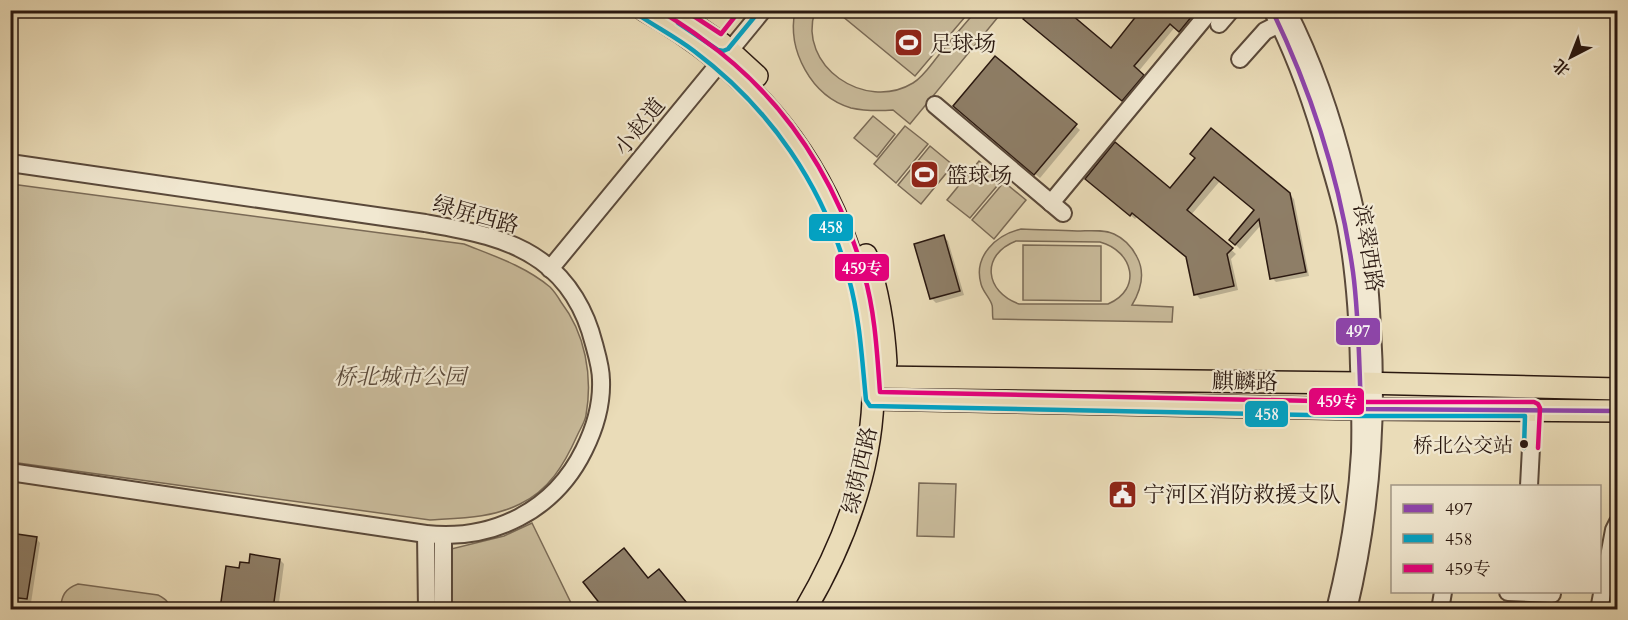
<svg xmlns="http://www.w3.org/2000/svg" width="1628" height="620" viewBox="0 0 1628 620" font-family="Cardo,'Noto Serif SC',serif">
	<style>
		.green { fill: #c9bb9b; stroke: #7a6a56; stroke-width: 1.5; fill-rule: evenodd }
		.shadow { fill: #0003 }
		.building { fill: #8e7e67; stroke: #2a1810; stroke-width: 1.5 }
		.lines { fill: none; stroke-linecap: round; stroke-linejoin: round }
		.minor-casing { stroke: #5a493a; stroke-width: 20 }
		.major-casing { stroke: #2a1810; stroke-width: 24 }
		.minor { stroke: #f1e8d1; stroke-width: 16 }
		.major { stroke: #eadcb8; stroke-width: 21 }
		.bus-1-casing { stroke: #f1e8d1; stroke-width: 9 }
		.bus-2-casing { stroke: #f1e8d1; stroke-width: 9 }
		.bus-3-casing { stroke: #f1e8d1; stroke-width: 9 }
		.bus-1 { stroke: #8e44ad; stroke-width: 4.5 }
		.bus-2 { stroke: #02a2c4; stroke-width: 4.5 }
		.bus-3 { stroke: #e5007d; stroke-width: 4.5 }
		.bus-dot { fill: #2a1810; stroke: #f1e8d1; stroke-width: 2 }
		.labels { text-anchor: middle; stroke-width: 4.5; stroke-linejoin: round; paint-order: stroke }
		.bus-label { font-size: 20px; fill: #2a1810; stroke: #f1e8d1; text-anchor: end }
		.poi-label { font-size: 22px; fill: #2a1810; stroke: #f1e8d1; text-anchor: start }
		.street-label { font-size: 22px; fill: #2a1810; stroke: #f1e8d1 }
		.park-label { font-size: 22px; font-style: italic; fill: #5a493a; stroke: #f1e8d1 }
		.line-badge { stroke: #f1e8d1; stroke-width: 2 }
		.badge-label { font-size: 16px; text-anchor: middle; font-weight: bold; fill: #fff }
	</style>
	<rect width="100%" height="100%" fill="#eadcb8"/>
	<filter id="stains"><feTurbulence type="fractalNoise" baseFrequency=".00333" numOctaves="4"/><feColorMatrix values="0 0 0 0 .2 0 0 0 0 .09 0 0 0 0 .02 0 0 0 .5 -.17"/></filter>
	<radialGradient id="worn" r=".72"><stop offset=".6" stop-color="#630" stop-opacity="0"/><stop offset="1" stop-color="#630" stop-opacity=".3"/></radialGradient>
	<!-- green -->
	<g class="green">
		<path d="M795 11H815C797 66 865 112 913 83 923 77 930 66 938 56 950 41 963 26 976 11H1003L910 124 893 110C879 111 865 111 851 108 811 96 787 50 795 11Z"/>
		<path d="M836 11H970L915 76Z"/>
		<path d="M873 116 895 134 877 157 854 138Z"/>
		<path d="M905 126 928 144 896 183 874 164Z"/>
		<path d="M930 146 953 165 921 204 898 185Z"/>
		<path d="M979 161 1002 180 970 218 947 200Z"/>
		<path d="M1004 182 1026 200 994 239 972 220Z"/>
		<path d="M11 184 464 244C494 256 525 266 550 287 554 291 558 297 561 302 585 333 593 376 586 415 585 422 580 429 577 436 564 465 549 490 520 504 492 518 461 518 430 520L11 462Z"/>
		<path d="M1021 229C1039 230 1058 230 1077 231 1089 231 1103 229 1114 234 1125 239 1132 247 1137 257 1146 274 1141 290 1132 305L1173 307 1172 322 993 319C992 315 993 308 992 305 990 298 983 292 981 284 973 256 996 235 1021 229ZM1016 241 1100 242C1133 251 1143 289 1108 304H1019C985 292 980 255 1016 241Z"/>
		<path d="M1023 245 1101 246V301L1023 300Z"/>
		<path d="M919 483 956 484 954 537 917 536Z"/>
		<path d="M532 523 574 609H448L447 550 504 536Z"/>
		<path d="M78 584 158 595C165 599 169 601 170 609H60C62 596 64 589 78 584Z"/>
	</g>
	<!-- shadow -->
	<g class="shadow">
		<path d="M1143 10H1206L1185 35 1175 27 1138 72 1147 80 1127 104 1030 23 1111 50Z"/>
		<path d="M996 58 1080 130 1040 178 960 110Z"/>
		<path d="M1196 158 1289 194 1294 199 1309 276 1276 282 1272 278 1261 225 1240 249 1231 240 1255 211 1220 181 1191 215 1236 254 1231 259 1238 290 1200 299 1196 294 1188 257 1138 216 1135 219 1091 183 1170 190Z"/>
		<path d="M944 237 948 241 964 295 936 303 931 298Z"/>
		<path d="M10 534 36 538 40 543 31 603 10 600Z"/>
		<path d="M280 560 284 564 278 610H221L227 568 240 570 250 565Z"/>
		<path d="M659 571 691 610H606L585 582 648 580Z"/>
	</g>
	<!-- building -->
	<g class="building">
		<path d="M1030 10H1066L1111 48 1141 10H1197L1179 32 1170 24 1134 66 1144 75 1122 101 1023 19Z"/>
		<path d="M995 56 1077 124 1034 175 953 106Z"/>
		<path d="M1211 128 1290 193 1306 272 1270 279 1259 219 1235 245 1229 240 1254 210 1214 177 1187 210 1233 248 1227 254 1234 286 1194 295 1186 257 1132 213 1130 216 1085 179 1115 142 1170 188 1195 158 1190 154Z"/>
		<path d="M944 235 960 291 930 299 914 244Z"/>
		<path d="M10 533 37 537 27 599 10 597Z"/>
		<path d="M624 548 648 578 659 569 692 609H604L583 582Z"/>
		<path d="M250 554 280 559 273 609H220L226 566 239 568 240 562 249 563Z"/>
	</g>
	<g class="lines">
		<defs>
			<g id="minor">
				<path d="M1272 10C1296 56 1313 105 1327 155 1334 178 1341 202 1346 225 1355 272 1358 319 1359 366 1360 395 1361 423 1360 452 1357 505 1348 558 1335 610"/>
				<path d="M1287 10C1314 63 1333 119 1347 177 1356 211 1363 245 1368 279 1371 296 1371 313 1372 329 1378 423 1370 518 1348 610"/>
				<path d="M1219 24 1231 10"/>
				<path d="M1240 59 1265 31 1287 20"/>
				<path d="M935 105 1063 213"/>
				<path d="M10 163 425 223C465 230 508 237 541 261 569 281 586 312 594 344 597 355 601 368 601 380 602 405 595 428 584 450 554 511 493 541 426 534L10 472"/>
				<path d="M1051 203 1211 10"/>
				<path d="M550 269 763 10"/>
				<path d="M1529 486 1533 409"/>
				<path d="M426 534 427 610"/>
				<path d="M1508 592 1552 594"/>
				<path d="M443 610V536"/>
				<path d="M1440 610 1443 592"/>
				<path d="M1599 610 1614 530 1618 522"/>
			</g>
			<g id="major">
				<path d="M644 10C765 78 843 181 866 319 870 346 874 373 873 400 870 474 842 547 805 610"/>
				<path d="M681 16 722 44 757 76"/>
				<path d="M866 255C878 290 884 326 886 363"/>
				<path d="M873 377 1360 383 1618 389"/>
				<path d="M873 399 1361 409 1618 411"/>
			</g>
		</defs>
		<!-- minor casing -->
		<use href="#minor" class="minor-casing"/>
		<!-- major casing -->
		<use href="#major" class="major-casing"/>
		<!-- minor -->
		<use href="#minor" class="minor"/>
		<!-- major -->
		<use href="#major" class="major"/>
		<defs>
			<path id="bus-1" d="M1272 10C1312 93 1340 181 1353 272 1359 317 1359 363 1361 409L1618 411"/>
			<g id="bus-2">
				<path d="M640 16C658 28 677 38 694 51 770 108 824 186 849 279 860 319 862 360 866 400L870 406 1361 416H1525L1524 448"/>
				<path d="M678 23 718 50 723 51 728 49 756 15"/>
			</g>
			<g id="bus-3">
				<path d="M659 10C673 19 688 28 701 38 783 96 836 178 864 274 875 312 877 352 880 392L1361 402H1534L1538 404 1540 408 1538 448"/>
				<path d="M686 11 721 34 740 10"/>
			</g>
		</defs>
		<!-- bus-1 casing -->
		<use href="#bus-1" class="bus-1-casing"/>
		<!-- bus-2 casing -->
		<use href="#bus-2" class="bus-2-casing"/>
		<!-- bus-3 casing -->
		<use href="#bus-3" class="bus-3-casing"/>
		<!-- bus-1 -->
		<use href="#bus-1" class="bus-1"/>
		<!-- bus-2 -->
		<use href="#bus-2" class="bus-2"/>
		<!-- bus-3 -->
		<use href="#bus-3" class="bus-3"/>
	</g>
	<!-- icons -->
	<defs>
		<symbol id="stadium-square" viewBox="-11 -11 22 22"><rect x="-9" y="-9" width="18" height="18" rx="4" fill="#8f2418" stroke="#f1e8d1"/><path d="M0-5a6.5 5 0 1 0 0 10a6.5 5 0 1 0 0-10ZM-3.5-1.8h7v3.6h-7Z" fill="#fff"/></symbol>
		<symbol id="civic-square" viewBox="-11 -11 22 22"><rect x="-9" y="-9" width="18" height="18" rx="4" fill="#8f2418" stroke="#f1e8d1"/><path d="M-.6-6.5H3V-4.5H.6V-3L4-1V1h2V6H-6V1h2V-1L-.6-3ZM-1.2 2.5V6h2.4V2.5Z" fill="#fff"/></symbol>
	</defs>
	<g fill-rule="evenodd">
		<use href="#stadium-square" x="892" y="26" width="33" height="33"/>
		<use href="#stadium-square" x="908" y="158" width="33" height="33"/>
		<use href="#civic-square" x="1106" y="478" width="33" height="33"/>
	</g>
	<!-- markers -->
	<circle class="bus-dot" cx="1524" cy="444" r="5"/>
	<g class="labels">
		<!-- bus labels -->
		<g class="bus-label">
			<text x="1513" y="452">桥北公交站</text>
		</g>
		<!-- poi labels -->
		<g class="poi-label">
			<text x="930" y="51">足球场</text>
			<text x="946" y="183">篮球场</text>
			<text x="1143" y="502">宁河区消防救援支队</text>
		</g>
		<!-- street labels -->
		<g class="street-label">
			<text transform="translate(639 126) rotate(-51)" y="8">小赵道</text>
			<text transform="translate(476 214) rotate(15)" y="8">绿屏西路</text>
			<text transform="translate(1369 248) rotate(81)" y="8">滨翠西路</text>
			<text transform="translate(1245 381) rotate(1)" y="8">麒麟路</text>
			<text transform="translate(859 470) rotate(-77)" y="8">绿荫西路</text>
		</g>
		<!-- park labels -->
		<g class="park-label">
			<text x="400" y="384">桥北城市公园</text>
		</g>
	</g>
	<g class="line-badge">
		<rect x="808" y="213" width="46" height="29" rx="6" fill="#02a2c4"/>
		<rect x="834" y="253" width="56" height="29" rx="6" fill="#e5007d"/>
		<rect x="1335" y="317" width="46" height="29" rx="6" fill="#8e44ad"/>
		<rect x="1308" y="387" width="57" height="29" rx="6" fill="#e5007d"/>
		<rect x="1244" y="400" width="45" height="28" rx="6" fill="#02a2c4"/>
	</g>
	<g class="badge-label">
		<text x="831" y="233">458</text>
		<text x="862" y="274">459专</text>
		<text x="1358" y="337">497</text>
		<text x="1337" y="407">459专</text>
		<text x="1267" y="420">458</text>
	</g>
	<!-- margin -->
	<rect width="1628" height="620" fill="none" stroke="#eadcb8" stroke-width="36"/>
	<rect x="12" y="12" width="1604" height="596" fill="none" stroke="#2a1810" stroke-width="3"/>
	<rect x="18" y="18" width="1592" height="584" fill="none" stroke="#2a1810" stroke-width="1.5"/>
	<!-- legend -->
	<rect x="1391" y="485" width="210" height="108" fill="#f1e8d1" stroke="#a19584" stroke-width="1.5"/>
	<rect x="1403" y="504" width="30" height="9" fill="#8e44ad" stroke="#a19584" stroke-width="1.5"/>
	<text x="1445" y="515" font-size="18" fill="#2a1810">497</text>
	<rect x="1403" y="534" width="30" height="9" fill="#02a2c4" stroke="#a19584" stroke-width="1.5"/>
	<text x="1445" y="545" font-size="18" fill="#2a1810">458</text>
	<rect x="1403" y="564" width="30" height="9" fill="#e5007d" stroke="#a19584" stroke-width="1.5"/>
	<text x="1445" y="575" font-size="18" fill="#2a1810">459专</text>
	<!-- north arrow -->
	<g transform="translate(1571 57) rotate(222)" stroke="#f1e8d1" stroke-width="4.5" paint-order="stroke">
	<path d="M0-4.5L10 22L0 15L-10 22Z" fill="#2a1810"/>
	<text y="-9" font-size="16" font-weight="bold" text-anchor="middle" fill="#2a1810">北</text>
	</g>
	<rect width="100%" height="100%" filter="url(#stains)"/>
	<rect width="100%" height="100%" fill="url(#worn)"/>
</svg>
